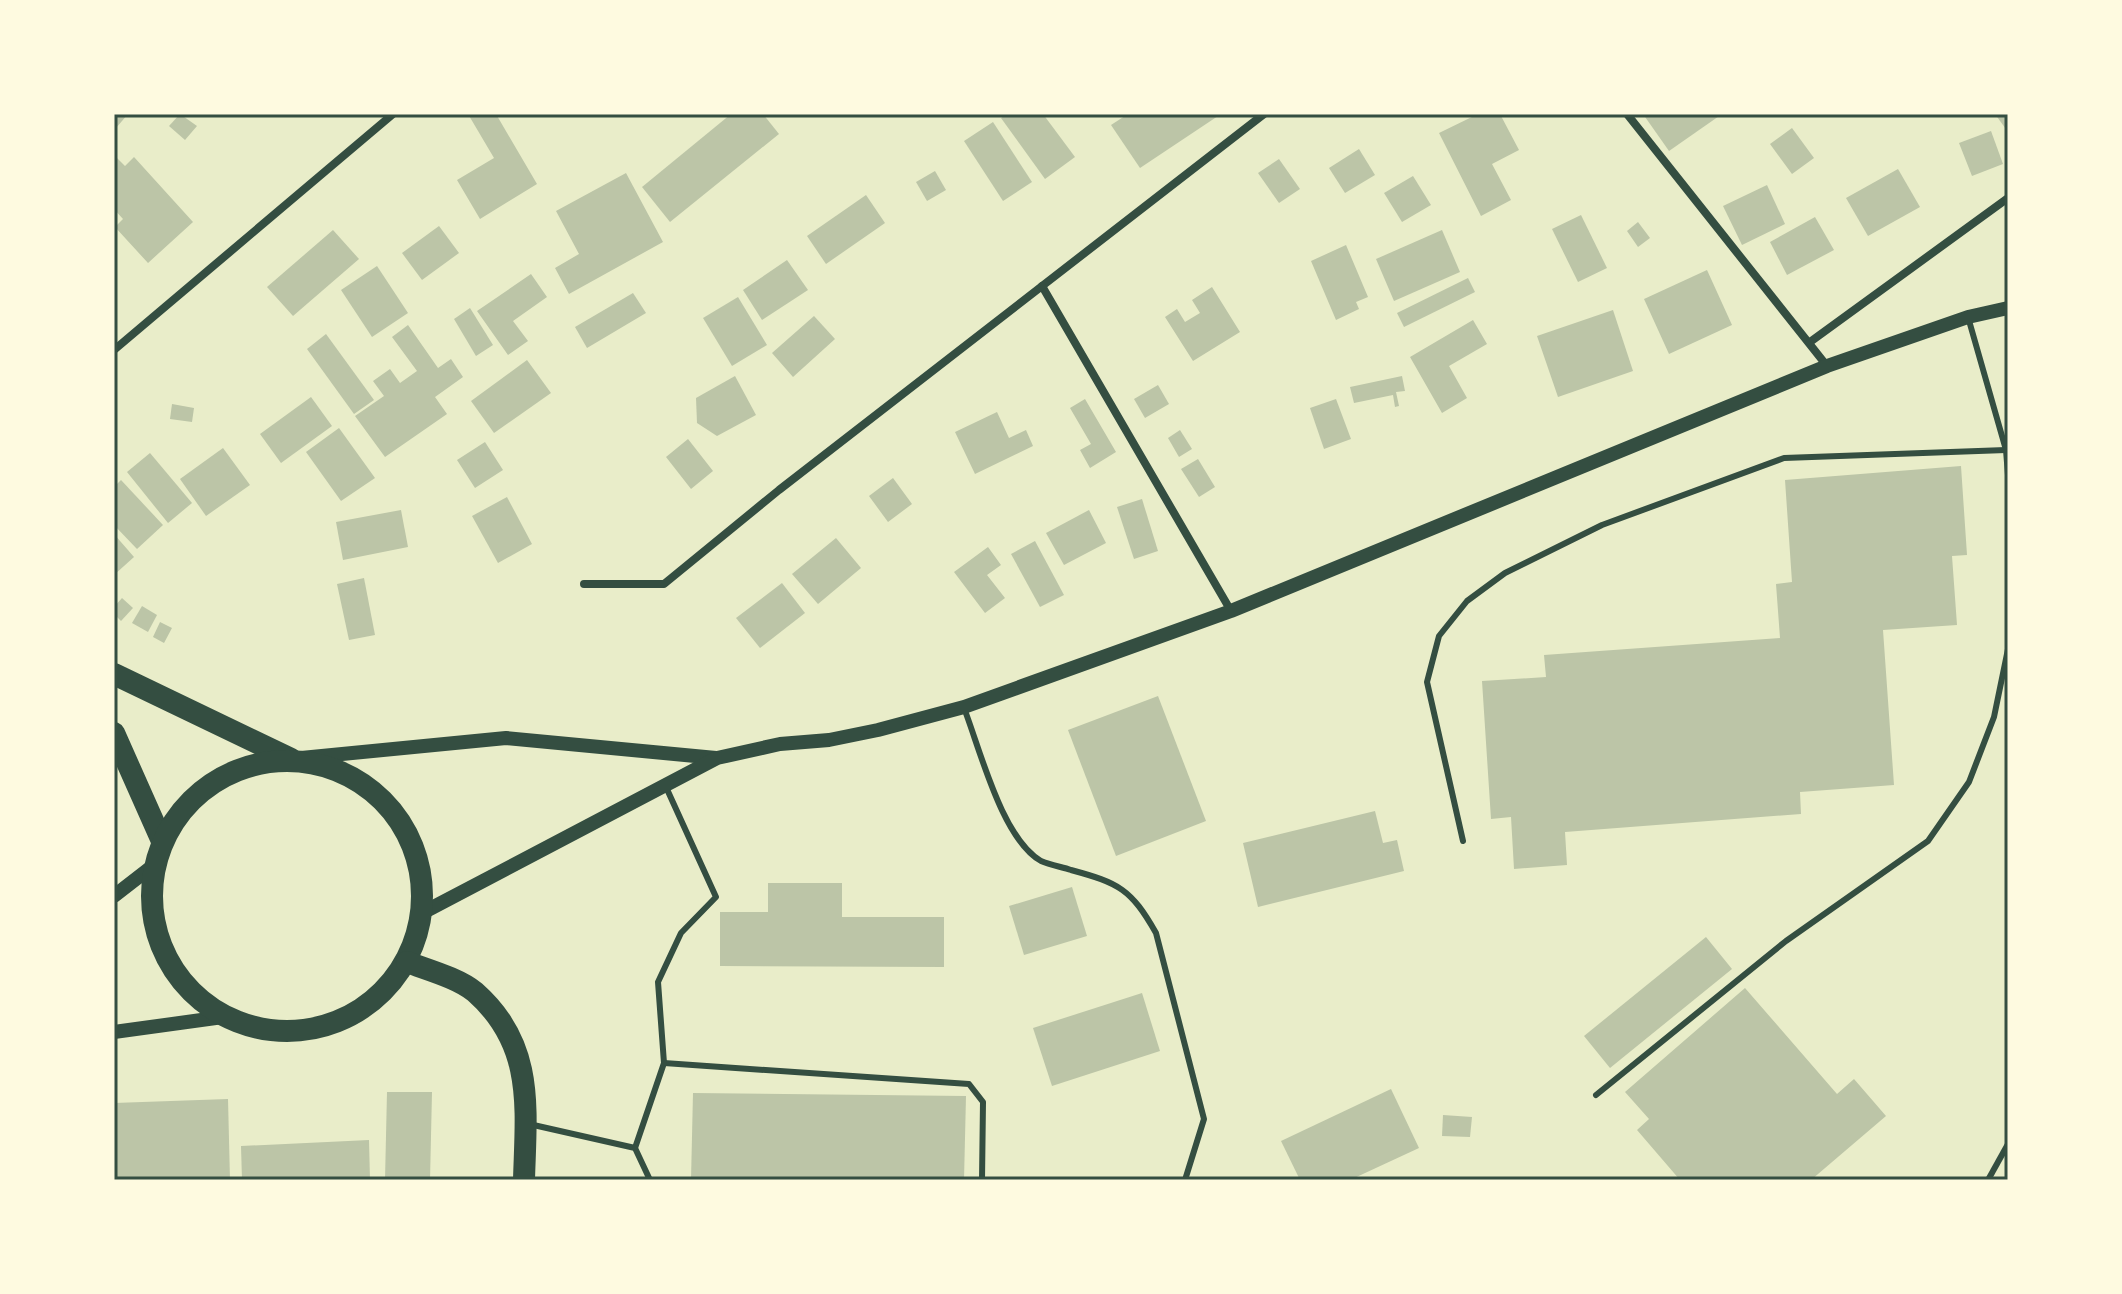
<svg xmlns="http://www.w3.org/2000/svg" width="2122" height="1294" viewBox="0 0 2122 1294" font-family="'Golos Text',sans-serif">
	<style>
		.building { fill: #bcc5a7 }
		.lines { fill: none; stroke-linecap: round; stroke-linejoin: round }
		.service { stroke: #344e41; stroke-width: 6 }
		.minor { stroke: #344e41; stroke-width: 8 }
		.tertiary { stroke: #344e41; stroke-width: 14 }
		.trunk { stroke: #344e41; stroke-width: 22 }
		.neatline { fill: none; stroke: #344e41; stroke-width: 3 }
	</style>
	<rect width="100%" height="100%" fill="#e9edc9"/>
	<!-- building -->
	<g class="building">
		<path d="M114 114H128L116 128 114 127Z"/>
		<path d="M180 114 197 126 185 140 169 126Z"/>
		<path d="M468 114H496L537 184 480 219 457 180 494 158Z"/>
		<path d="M731 114H763L779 134 670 222 642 187Z"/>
		<path d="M1007 114H1043L1075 157 1045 179 1001 118Z"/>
		<path d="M1128 114H1221L1140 168 1111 125Z"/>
		<path d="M1478 114H1500L1519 150 1492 164 1511 200 1481 216 1439 133Z"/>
		<path d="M1643 114H1722L1669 151Z"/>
		<path d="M1995 114H2008V132Z"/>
		<path d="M993 122 1032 182 1003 201 964 141Z"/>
		<path d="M1792 128 1814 158 1792 174 1770 144Z"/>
		<path d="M1991 131 2003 164 1972 176 1959 143Z"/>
		<path d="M1359 149 1375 175 1345 193 1329 168Z"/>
		<path d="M114 155 125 166 134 157 193 222 148 263 115 227 123 219 114 209Z"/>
		<path d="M1279 159 1300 189 1279 203 1258 173Z"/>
		<path d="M1898 169 1920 207 1868 236 1846 198Z"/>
		<path d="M935 171 946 190 927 201 916 182Z"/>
		<path d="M626 173 663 242 569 294 555 268 579 254 556 211Z"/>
		<path d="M1413 176 1431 205 1402 222 1384 193Z"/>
		<path d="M1767 185 1785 224 1742 245 1723 206Z"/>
		<path d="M866 195 885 223 826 264 807 236Z"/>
		<path d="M1581 215 1607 268 1578 282 1552 229Z"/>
		<path d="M1815 217 1834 250 1787 275 1770 242Z"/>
		<path d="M1638 222 1650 238 1638 247 1627 231Z"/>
		<path d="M439 226 459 253 422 280 402 253Z"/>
		<path d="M333 230 359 259 293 316 267 287Z"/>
		<path d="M1442 230 1460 272 1394 301 1376 259Z"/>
		<path d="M1346 245 1368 297 1356 302 1359 309 1336 320 1311 261Z"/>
		<path d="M787 260 808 290 762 320 743 290Z"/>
		<path d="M377 266 408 313 372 337 341 290Z"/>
		<path d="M1707 270 1732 325 1669 354 1644 299Z"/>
		<path d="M531 274 547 297 513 321 528 341 508 355 477 311Z"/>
		<path d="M1468 278 1475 292 1404 327 1397 313Z"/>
		<path d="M1212 287 1240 332 1193 361 1165 317 1177 309 1185 322 1200 313 1192 300Z"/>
		<path d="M633 293 646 313 587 348 575 327Z"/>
		<path d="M738 297 767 345 732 366 703 318Z"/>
		<path d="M470 308 493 345 476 356 454 319Z"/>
		<path d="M1613 310 1633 371 1558 397 1537 336Z"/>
		<path d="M814 316 835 339 793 377 772 353Z"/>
		<path d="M1473 320 1487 344 1449 366 1467 398 1442 413 1410 357Z"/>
		<path d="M408 325 438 368 451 359 463 377 435 397 447 414 385 457 355 416 384 396 373 381 390 369 400 383 417 371 392 337Z"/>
		<path d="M326 334 374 400 354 414 307 349Z"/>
		<path d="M527 360 551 393 494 433 471 401Z"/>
		<path d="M735 376 756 415 717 436 697 423 696 398Z"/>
		<path d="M1402 376 1405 391 1396 392 1399 406 1395 407 1393 395 1354 403 1350 387Z"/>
		<path d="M1158 385 1169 404 1145 418 1134 399Z"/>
		<path d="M311 397 332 426 281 463 260 434Z"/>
		<path d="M1085 399 1116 452 1090 468 1080 450 1091 444 1070 408Z"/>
		<path d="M1336 399 1351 439 1324 449 1310 408Z"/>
		<path d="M172 404 194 408 192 422 170 419Z"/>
		<path d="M997 412 1009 438 1026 430 1033 446 975 474 955 432Z"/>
		<path d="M339 428 375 478 341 501 306 452Z"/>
		<path d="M1180 430 1192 449 1179 457 1168 438Z"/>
		<path d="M688 439 713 471 691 489 666 457Z"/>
		<path d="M485 442 503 470 475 488 457 460Z"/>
		<path d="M223 448 250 485 206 516 180 479Z"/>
		<path d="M150 453 192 503 168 523 127 472Z"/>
		<path d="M1198 459 1215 487 1199 497 1181 469Z"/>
		<path d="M1961 466 1967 555 1952 556 1957 625 1883 630 1894 785 1800 792 1801 814 1565 832 1567 865 1514 869 1511 817 1491 819 1482 681 1546 677 1544 655 1780 638 1776 584 1792 582 1785 480Z"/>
		<path d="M893 478 912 504 888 522 869 496Z"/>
		<path d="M121 480 163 525 137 549 114 525V487Z"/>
		<path d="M507 497 532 544 498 563 472 516Z"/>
		<path d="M1142 499 1158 551 1134 559 1117 507Z"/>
		<path d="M401 510 408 547 343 560 336 522Z"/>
		<path d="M1089 510 1106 543 1064 565 1046 533Z"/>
		<path d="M114 534 134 557 114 575Z"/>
		<path d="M836 538 861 568 818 604 792 574Z"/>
		<path d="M1035 541 1064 595 1040 607 1011 554Z"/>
		<path d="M988 547 1001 565 987 575 1005 598 985 613 954 572Z"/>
		<path d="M364 578 375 635 349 640 337 584Z"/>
		<path d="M782 583 805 613 760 648 736 618Z"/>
		<path d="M122 598 133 608 121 621 114 614V607Z"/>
		<path d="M142 606 157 615 148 632 132 623Z"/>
		<path d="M160 622 172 628 164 643 153 637Z"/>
		<path d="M1158 696 1206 821 1116 856 1068 730Z"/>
		<path d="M1375 811 1383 843 1397 840 1404 871 1258 907 1243 843Z"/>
		<path d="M768 883H842V917H944V967L720 966V912H768Z"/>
		<path d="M1072 887 1087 936 1024 955 1009 906Z"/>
		<path d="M1706 937 1732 969 1610 1068 1584 1036Z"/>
		<path d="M1745 988 1837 1094 1854 1079 1886 1116 1811 1180H1680L1637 1130 1649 1119 1625 1092Z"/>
		<path d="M1142 993 1160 1051 1052 1086 1033 1028Z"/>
		<path d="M1391 1089 1419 1148 1350 1180H1300L1281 1141Z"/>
		<path d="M387 1092H432L430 1180H385Z"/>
		<path d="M693 1093 966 1096 964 1180H691Z"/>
		<path d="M228 1099 230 1180H114V1103Z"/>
		<path d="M1443 1115 1472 1117 1470 1137 1442 1136Z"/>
		<path d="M369 1140 370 1180H242L241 1146Z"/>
	</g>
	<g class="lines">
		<!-- service -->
		<g class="service">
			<path d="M1968 317 2006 450 2008 475"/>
			<path d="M964 708C980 749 1002 839 1041 861 1050 865 1062 867 1071 870 1119 883 1131 889 1156 933L1204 1119 1185 1180"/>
			<path d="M1463 841 1427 682 1439 636 1467 601 1505 573 1602 525 1784 458 2006 450"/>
			<path d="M664 1063 969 1084 983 1102 982 1180"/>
			<path d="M1596 1095 1786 941 1928 841 1969 782 1994 717 2008 649"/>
			<path d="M529 1124 635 1148 650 1180"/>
			<path d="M635 1148 664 1063 658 982 681 933 716 897 666 787"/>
			<path d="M1988 1180 2008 1144"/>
		</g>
		<!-- minor -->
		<g class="minor">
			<path d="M1627 114 1827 366"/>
			<path d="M1042 286 1231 611"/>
			<path d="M1810 342 2008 198"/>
			<path d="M114 350 393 114"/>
			<path d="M584 584H664L779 490 1264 114"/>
		</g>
		<!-- tertiary -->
		<g class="tertiary">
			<path d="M291 759 506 738 716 758"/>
			<path d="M114 896 154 865"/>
			<path d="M424 912 717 758 780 744 829 740 878 730 964 707 1231 611 1827 366 1968 317 2008 308"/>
			<path d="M114 1032 223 1017"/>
		</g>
		<!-- trunk -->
		<g class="trunk">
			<path d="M114 674 291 759"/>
			<path d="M114 733 162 841"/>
			<circle cx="287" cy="896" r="135"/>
			<path d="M407 962C428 970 458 978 475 992 535 1045 526 1108 524 1180"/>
		</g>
	</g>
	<!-- border -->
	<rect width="2122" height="1294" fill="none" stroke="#fefae0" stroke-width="232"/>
	<rect x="116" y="116" width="1890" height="1062" class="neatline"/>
</svg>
